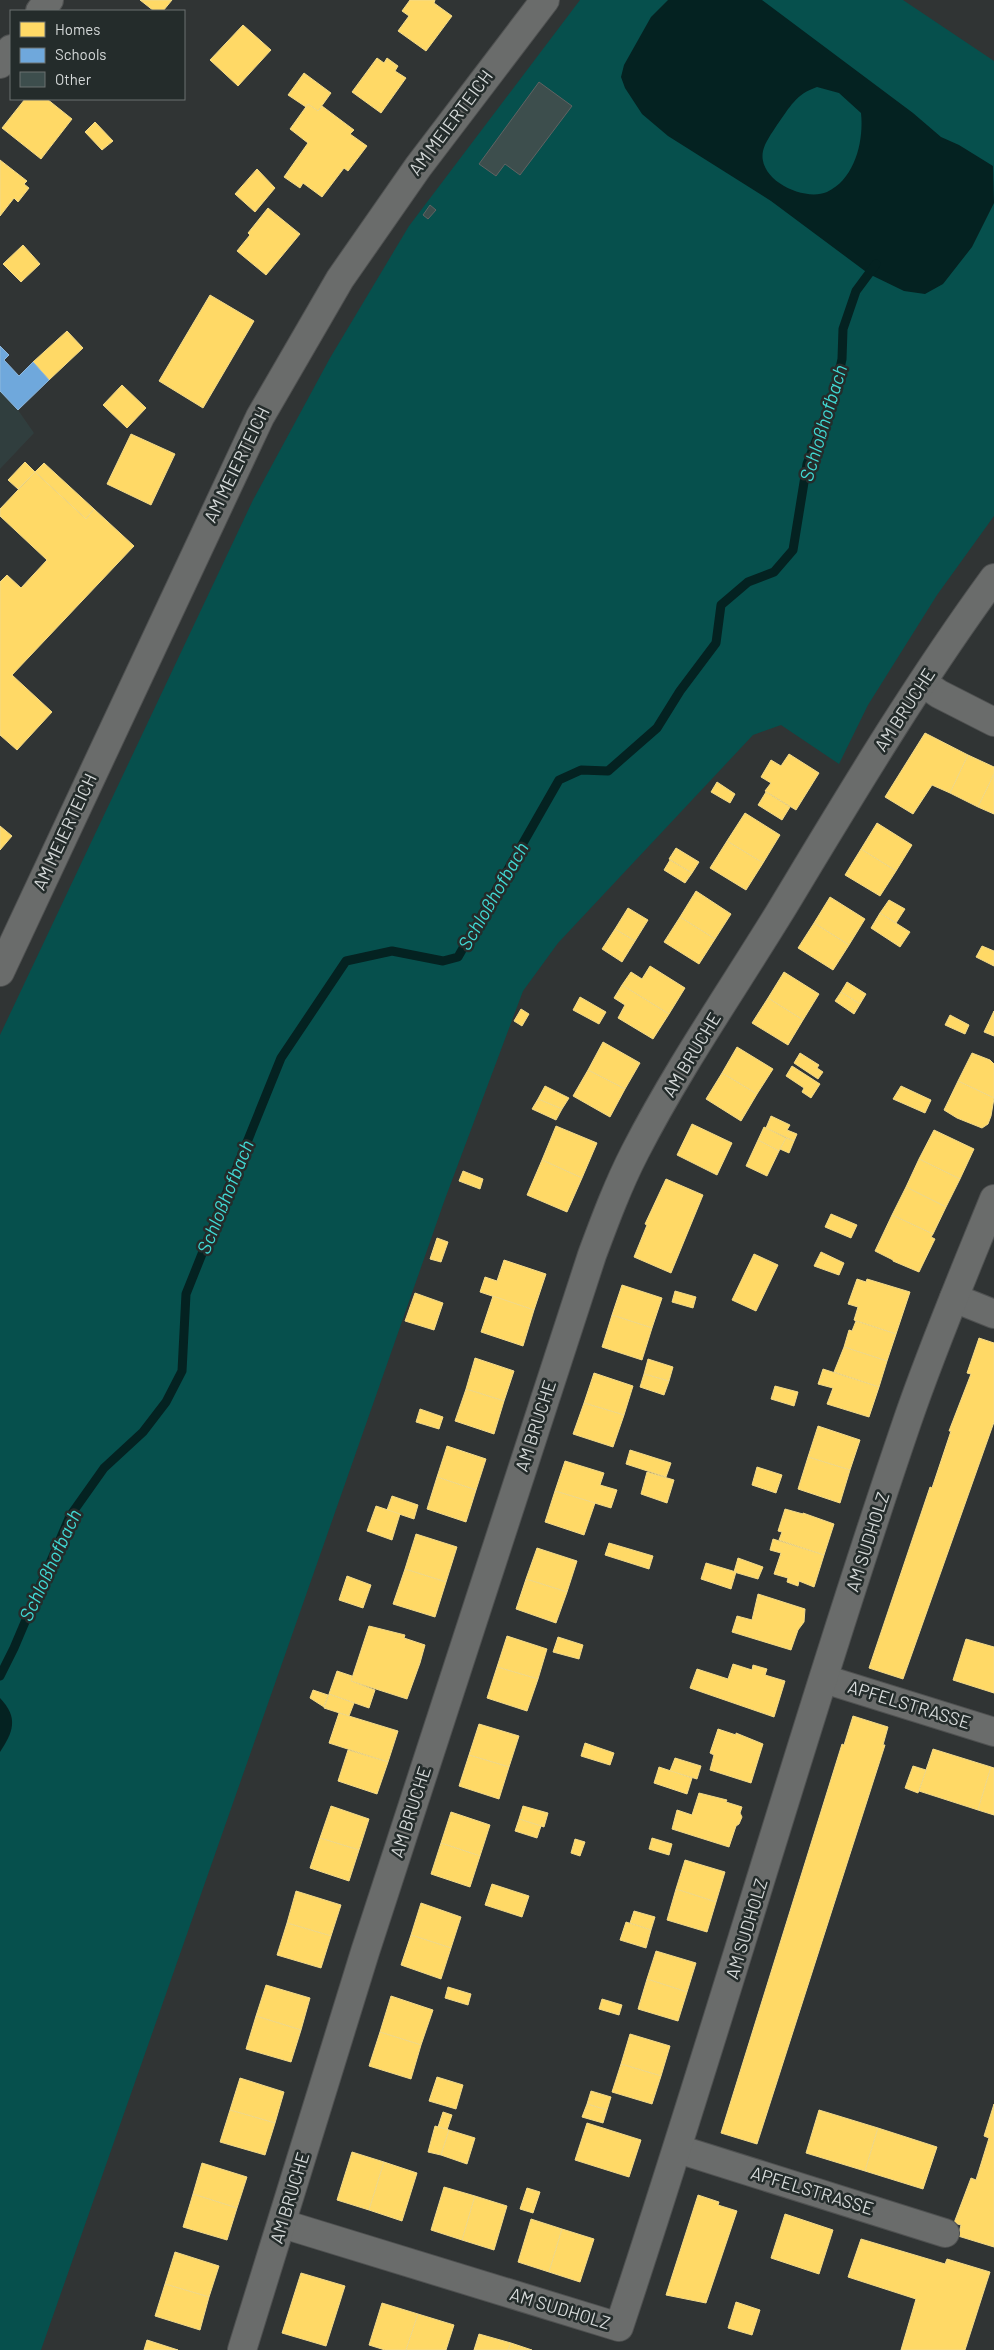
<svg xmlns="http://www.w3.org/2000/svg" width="994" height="2350" viewBox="0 0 994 2350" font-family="Barlow,sans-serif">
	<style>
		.built { fill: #303e3e }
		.green { fill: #06504d }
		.water { fill: #042221; fill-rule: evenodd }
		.homes { fill: #ffd966; stroke: #f2d988 }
		.schools { fill: #6fa8dc; stroke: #8eb7db }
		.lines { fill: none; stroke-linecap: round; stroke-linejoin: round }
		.stream { stroke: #042221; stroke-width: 9 }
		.building { fill: #3d4e4d; stroke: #606363 }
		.minor-casing { stroke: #4f5151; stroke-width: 30 }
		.minor { stroke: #6a6c6b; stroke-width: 28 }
		.labels { text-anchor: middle; stroke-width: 5; stroke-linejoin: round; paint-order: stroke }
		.street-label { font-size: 18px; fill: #d5d9d9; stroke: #242c2b }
		.water-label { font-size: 19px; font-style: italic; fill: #40d9d4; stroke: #242c2b }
	</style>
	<rect width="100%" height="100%" fill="#303434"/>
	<!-- built -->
	<path class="built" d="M0 391 18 410 34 433 0 469Z"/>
	<!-- green -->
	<path class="green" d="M580 0H903L994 61V516L937 595 868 705 839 764 781 725 753 735 558 943 523 991 445 1199 41 2350H0V1035L253 500 330 358 409 226Z"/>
	<!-- water -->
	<g class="water">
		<path d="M668 0H762L913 113 941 137 959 145 993 166 994 203 972 247 943 284 925 294 904 291 869 274 771 201 668 136 642 114 625 88 621 77 624 65 651 17ZM817 87 839 93 861 113C864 141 855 179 827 192 804 202 757 180 763 151 765 142 772 133 777 125 790 107 796 94 817 87Z"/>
		<path d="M0 1698C19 1718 13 1732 0 1752Z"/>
	</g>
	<!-- homes -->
	<g class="homes">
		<path d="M140 0H172L163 11H154Z"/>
		<path d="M410 0H435L434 3 452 16 426 51 398 31 409 16 402 11Z"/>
		<path d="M243 25 271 50 238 86 210 60Z"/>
		<path d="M377 58 384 63 387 58 398 66 395 71 406 78 381 113 352 92Z"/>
		<path d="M304 73 331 93 318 111 308 104 306 107 288 95Z"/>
		<path d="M25 99H47L72 119 41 159 2 128Z"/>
		<path d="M308 104 318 111 322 106 354 130 350 134 367 146 348 171 344 168 322 197 303 183 300 188 284 177 308 143 290 129Z"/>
		<path d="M95 122 113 141 102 150 85 132Z"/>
		<path d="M0 160 27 181 24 184 29 188 18 202 14 198 0 216Z"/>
		<path d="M257 169 275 188 255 212 235 194Z"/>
		<path d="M268 208 300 234 266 275 237 251 250 235 248 233Z"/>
		<path d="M23 245 40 264 21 282 3 264Z"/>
		<path d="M210 295 254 321 203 408 159 381Z"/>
		<path d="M67 331 83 348 49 380 33 362Z"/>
		<path d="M122 385 146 408 127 428 103 405Z"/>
		<path d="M131 434 175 454 151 505 107 484Z"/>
		<path d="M25 462 35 472 18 489 8 480Z"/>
		<path d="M44 463 94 509 86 519 35 472Z"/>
		<path d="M35 472 86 519 94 509 134 546 12 675 52 712 17 750 0 735V582L7 575 21 588 47 560 0 516V509Z"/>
		<path d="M925 733 968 755 950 793 932 785 913 814 885 797Z"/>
		<path d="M789 754 819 773 796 810 765 791 771 783 761 777 771 760 781 766Z"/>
		<path d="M968 755 994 767V774L978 807 950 793Z"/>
		<path d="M994 774V814L978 807Z"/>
		<path d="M717 782 735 794 730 803 711 792Z"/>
		<path d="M766 792 790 807 782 820 758 805Z"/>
		<path d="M745 813 780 835 763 863 727 841Z"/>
		<path d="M877 823 912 845 896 871 861 849Z"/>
		<path d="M0 826 12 836 0 850Z"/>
		<path d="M727 841 763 863 746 890 710 868Z"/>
		<path d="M676 848 699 862 692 873 669 859Z"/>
		<path d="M861 849 896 871 880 896 845 875Z"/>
		<path d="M670 860 692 873 685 883 664 870Z"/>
		<path d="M696 891 731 914 715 939 680 917Z"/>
		<path d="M830 897 865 919 849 945 814 923Z"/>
		<path d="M889 900 905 909 896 923 880 913Z"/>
		<path d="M628 908 648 920 635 941 615 929Z"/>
		<path d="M880 913 910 932 900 947 871 928Z"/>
		<path d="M680 917 715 939 699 964 664 942Z"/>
		<path d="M814 923 849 945 833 970 798 948Z"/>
		<path d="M615 929 635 941 622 962 602 949Z"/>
		<path d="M982 946 994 951V966L976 957Z"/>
		<path d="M650 966 685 988 669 1014 622 985 631 972 642 979Z"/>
		<path d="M784 972 819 994 803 1020 768 998Z"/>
		<path d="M847 982 866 994 860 1004 841 992Z"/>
		<path d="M622 985 669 1014 653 1039 618 1018 625 1005 614 998Z"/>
		<path d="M841 992 860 1004 854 1014 835 1001Z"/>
		<path d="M580 997 606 1012 599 1024 573 1010Z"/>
		<path d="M768 998 803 1020 788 1045 752 1023Z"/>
		<path d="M521 1009 529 1014 522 1026 514 1021Z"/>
		<path d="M994 1011V1036L984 1032Z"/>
		<path d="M950 1015 969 1025 965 1034 945 1025Z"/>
		<path d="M603 1042 640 1063 625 1089 588 1070Z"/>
		<path d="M737 1047 773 1069 757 1094 722 1073Z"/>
		<path d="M800 1053 819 1065 817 1068 823 1072 818 1079 794 1063Z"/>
		<path d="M972 1053 990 1060 994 1064V1098L958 1081Z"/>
		<path d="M792 1066 820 1084 811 1098 802 1092 804 1088 786 1076Z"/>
		<path d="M588 1070 625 1089 610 1117 573 1096Z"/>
		<path d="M722 1073 757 1094 741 1121 706 1099Z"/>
		<path d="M958 1081 994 1098 991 1116 988 1124 982 1128 957 1118 944 1110Z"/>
		<path d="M545 1086 569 1098 562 1109 538 1099Z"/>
		<path d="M901 1086 931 1100 925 1113 893 1099Z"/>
		<path d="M538 1099 562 1109 556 1120 532 1109Z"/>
		<path d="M771 1116 790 1125 787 1130 797 1134 794 1141 766 1128Z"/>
		<path d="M692 1124 732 1143 717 1175 677 1155Z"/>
		<path d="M556 1126 597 1143 582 1178 542 1160Z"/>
		<path d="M764 1127 786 1138 779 1151 758 1140Z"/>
		<path d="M934 1130 974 1149 960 1179 919 1159Z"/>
		<path d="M786 1138 794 1141 789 1153 780 1149Z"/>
		<path d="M758 1140 779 1151 767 1176 746 1166Z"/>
		<path d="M919 1159 960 1179 946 1207 906 1187Z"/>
		<path d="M542 1160 582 1178 567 1212 527 1195Z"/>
		<path d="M463 1171 483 1179 480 1189 459 1181Z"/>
		<path d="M666 1179 703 1195 671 1273 634 1257 647 1225 645 1224Z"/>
		<path d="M906 1187 946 1207 933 1234 892 1215Z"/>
		<path d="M831 1214 857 1225 851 1238 825 1227Z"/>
		<path d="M892 1215 933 1234 931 1237 935 1239 919 1272 893 1261V1260L875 1251Z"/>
		<path d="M437 1238 448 1242 441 1262 430 1259Z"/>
		<path d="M821 1252 844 1263 839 1275 814 1266Z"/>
		<path d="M754 1254 778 1265 756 1311 732 1300Z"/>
		<path d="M504 1260 546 1274 534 1310 480 1292 485 1277 497 1281Z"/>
		<path d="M857 1279 866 1282 867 1279 910 1292 896 1334 854 1320 858 1307 848 1304Z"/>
		<path d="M622 1285 662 1298 652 1328 612 1315Z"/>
		<path d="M675 1291 696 1297 693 1308 672 1302Z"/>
		<path d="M415 1293 443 1303 434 1330 405 1321Z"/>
		<path d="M493 1296 534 1310 523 1346 481 1332Z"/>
		<path d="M612 1315 652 1328 642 1360 602 1347Z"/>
		<path d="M856 1321 896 1334 887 1361 844 1347 849 1330 852 1331Z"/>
		<path d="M979 1338 994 1343V1422L903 1679 869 1668 930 1487 932 1488 951 1431H949L971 1374 967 1373Z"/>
		<path d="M844 1347 887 1361 879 1387 834 1372Z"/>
		<path d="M475 1358 514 1371 504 1401 466 1389Z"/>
		<path d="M648 1359 673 1367 669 1381 644 1374Z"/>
		<path d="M823 1369 879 1387 869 1417 827 1404 833 1388 818 1384Z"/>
		<path d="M594 1373 633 1386 624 1415 584 1403Z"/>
		<path d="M644 1374 669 1381 664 1395 640 1387Z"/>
		<path d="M775 1386 798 1392 794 1406 771 1399Z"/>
		<path d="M466 1389 504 1401 494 1434 455 1421Z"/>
		<path d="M584 1403 624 1415 613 1447 573 1434Z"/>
		<path d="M420 1409 443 1417 439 1429 416 1422Z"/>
		<path d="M818 1426 860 1440 850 1470 808 1457Z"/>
		<path d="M447 1446 486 1459 476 1490 437 1477Z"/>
		<path d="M630 1450 671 1463 666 1477 626 1464Z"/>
		<path d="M808 1457 850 1470 840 1503 798 1489Z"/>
		<path d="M565 1461 604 1473 600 1485 617 1490 611 1508 555 1491Z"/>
		<path d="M757 1467 782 1475 776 1493 752 1485Z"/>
		<path d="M647 1472 674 1480 667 1503 641 1494Z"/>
		<path d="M437 1477 476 1490 466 1522 427 1509Z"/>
		<path d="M555 1491 595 1503 584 1535 545 1522Z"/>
		<path d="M392 1496 418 1505 414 1519 387 1510Z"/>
		<path d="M376 1506 400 1514 392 1540 367 1531Z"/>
		<path d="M785 1509 803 1514V1513L834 1524 824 1555 779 1540 782 1532 778 1531Z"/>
		<path d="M416 1534 457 1547 446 1582 405 1569Z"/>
		<path d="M773 1539 824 1555 814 1587 799 1581 798 1586 787 1582 788 1578 774 1574 781 1553 770 1550Z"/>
		<path d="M609 1543 653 1556 649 1569 605 1555Z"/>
		<path d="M537 1548 577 1561 567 1592 526 1579Z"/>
		<path d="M738 1558 763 1567 758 1579 734 1572Z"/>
		<path d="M706 1563 736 1572 731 1589 701 1579Z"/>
		<path d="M405 1569 446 1582 435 1617 393 1604Z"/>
		<path d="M347 1576 371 1585 363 1608 339 1600Z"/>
		<path d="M526 1579 567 1592 556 1623 516 1609Z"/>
		<path d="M758 1594 805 1609 804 1622 798 1630 791 1650 732 1632 737 1616 752 1620Z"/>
		<path d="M369 1626 405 1635 404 1638 425 1645 420 1663 407 1699 351 1681Z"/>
		<path d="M507 1636 547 1649 538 1679 497 1667Z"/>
		<path d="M558 1637 583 1645 579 1659 553 1652Z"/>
		<path d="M966 1639 994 1647V1693L953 1680Z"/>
		<path d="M733 1664 752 1670 753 1665 767 1669 765 1675 785 1681 774 1717 690 1688 697 1669 728 1679Z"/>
		<path d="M497 1667 538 1679 527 1711 487 1698Z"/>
		<path d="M337 1671 352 1676 351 1681 375 1690 369 1708 329 1694Z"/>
		<path d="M313 1690 328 1695 324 1707 310 1698Z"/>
		<path d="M329 1694 354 1703 349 1716 324 1708Z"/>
		<path d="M339 1713 398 1731 388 1762 329 1743Z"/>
		<path d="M853 1716 888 1727 883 1745H885L757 2144 721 2133 842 1744 844 1745Z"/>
		<path d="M479 1724 519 1736 509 1767 469 1755Z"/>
		<path d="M718 1729 736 1735V1733L763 1744 751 1783 710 1770 714 1755 710 1753Z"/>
		<path d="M585 1743 614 1753 610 1765 581 1756Z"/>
		<path d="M933 1749 991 1767 978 1810 919 1791Z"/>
		<path d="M348 1750 388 1762 377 1794 338 1781Z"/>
		<path d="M469 1755 509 1767 499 1799 459 1786Z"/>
		<path d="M675 1758 701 1766 697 1779 670 1771Z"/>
		<path d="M913 1766 926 1770 918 1793 905 1788Z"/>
		<path d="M659 1767 692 1778 687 1794 654 1783Z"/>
		<path d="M991 1767 994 1768V1815L978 1810Z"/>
		<path d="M699 1793 727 1800 726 1802 742 1807 740 1813 742 1817 739 1824 736 1826 729 1847 672 1829 677 1810 692 1815Z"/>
		<path d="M331 1806 369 1819 359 1850 320 1838Z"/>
		<path d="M523 1806 548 1813 544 1827 519 1819Z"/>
		<path d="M451 1812 490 1825 480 1856 441 1843Z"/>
		<path d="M519 1819 541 1826 537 1838 515 1831Z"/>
		<path d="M320 1838 359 1850 349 1881 310 1868Z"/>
		<path d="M652 1838 672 1844 669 1855 649 1849Z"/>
		<path d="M575 1839 585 1842 580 1856 571 1853Z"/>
		<path d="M441 1843 480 1856 470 1887 431 1874Z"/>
		<path d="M685 1860 725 1872 716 1902 676 1889Z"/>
		<path d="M492 1884 529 1896 522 1917 485 1905Z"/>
		<path d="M676 1889 716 1902 707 1932 667 1920Z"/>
		<path d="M296 1891 341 1905 331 1936 287 1923Z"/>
		<path d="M421 1903 461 1917 451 1948 411 1935Z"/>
		<path d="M634 1911 655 1917 651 1930 630 1923Z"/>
		<path d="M626 1922 651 1930 646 1948 620 1940Z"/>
		<path d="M287 1923 331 1936 321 1968 277 1955Z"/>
		<path d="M411 1935 451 1948 441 1979 401 1965Z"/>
		<path d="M656 1951 696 1963 687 1992 647 1979Z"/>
		<path d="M647 1979 687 1992 678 2021 638 2009Z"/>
		<path d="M266 1985 310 1998 301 2030 256 2016Z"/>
		<path d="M448 1987 471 1994 468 2005 445 1998Z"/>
		<path d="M391 1996 433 2010 421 2045 380 2032Z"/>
		<path d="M602 1999 622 2005 619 2015 599 2009Z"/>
		<path d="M256 2016 301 2030 291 2062 246 2049Z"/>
		<path d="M380 2032 421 2045 411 2079 369 2066Z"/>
		<path d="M630 2034 670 2046 661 2076 621 2064Z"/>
		<path d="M621 2064 661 2076 652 2104 612 2092Z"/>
		<path d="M437 2077 463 2085 456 2109 429 2101Z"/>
		<path d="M240 2078 284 2092 275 2123 230 2110Z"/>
		<path d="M591 2091 611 2097 607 2110 587 2104Z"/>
		<path d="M587 2104 607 2110 603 2123 582 2117Z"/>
		<path d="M994 2104V2247L958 2236 961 2225 954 2223 971 2178 976 2180 989 2138 984 2136Z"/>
		<path d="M230 2110 275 2123 265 2155 220 2142Z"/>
		<path d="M819 2110 878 2128 865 2171 806 2153Z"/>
		<path d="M443 2112 452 2115 447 2130 438 2127Z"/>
		<path d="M587 2123 641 2140 629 2177 575 2160Z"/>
		<path d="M435 2126 449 2130 441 2155 428 2152Z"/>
		<path d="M878 2128 937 2147 923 2189 865 2171Z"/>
		<path d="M449 2130 475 2138 467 2164 441 2155Z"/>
		<path d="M352 2152 384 2162 369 2210 337 2200Z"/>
		<path d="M384 2162 417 2173 402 2221 369 2210Z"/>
		<path d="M202 2163 247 2177 237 2208 193 2194Z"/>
		<path d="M444 2187 475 2196 462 2240 431 2230Z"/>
		<path d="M527 2188 540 2192 533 2213 520 2209Z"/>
		<path d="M193 2194 237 2208 227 2240 183 2227Z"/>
		<path d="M698 2195 719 2202 718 2205 737 2211 706 2303 666 2295Z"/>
		<path d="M475 2196 507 2206 494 2250 462 2240Z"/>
		<path d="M785 2214 833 2230 819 2274 771 2258Z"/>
		<path d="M531 2219 562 2229 549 2272 518 2262Z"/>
		<path d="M562 2229 594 2239 580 2282 549 2272Z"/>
		<path d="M861 2239 945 2264 947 2259 990 2272 965 2350H901L916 2299 848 2277Z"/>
		<path d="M175 2252 219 2266 209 2297 165 2284Z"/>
		<path d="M301 2273 345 2286 326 2346 282 2333Z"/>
		<path d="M165 2284 209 2297 200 2330 155 2316Z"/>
		<path d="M736 2302 760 2310 752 2335 728 2328Z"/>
		<path d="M382 2303 418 2314 406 2350H385L369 2345Z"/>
		<path d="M418 2314 454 2325 446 2350H406Z"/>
		<path d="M479 2334 511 2343 508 2350H474Z"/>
		<path d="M147 2340 178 2350H144Z"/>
		<path d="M511 2343 532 2350H508Z"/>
	</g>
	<!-- schools -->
	<path class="schools" d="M0 346 9 355 4 360 19 376 33 362 49 380 18 410 0 391Z"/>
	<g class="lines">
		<!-- stream -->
		<path class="stream" d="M0 1676 14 1648 70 1516 104 1468 143 1432 166 1402 182 1371 186 1294 218 1214 281 1058 346 961 392 951 443 961 458 957 559 780 581 770 608 771 657 728 680 691 716 643 721 605 748 582 774 572 793 550 807 464 835 392 842 359 843 329 856 291 876 264"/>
	</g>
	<!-- building -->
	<g class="building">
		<path d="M539 82 572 106 520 175 505 164 496 176 479 164Z"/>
		<path d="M430 205 436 210 428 219 423 215Z"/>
	</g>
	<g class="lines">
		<defs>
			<g id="minor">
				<path d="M40 11 49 0"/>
				<path d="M0 64 11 49"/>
				<path d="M923 683 939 694 994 722"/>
				<path d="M0 972 260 417 340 279 418 167 545 0"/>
				<path d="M954 1298 994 1314"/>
				<path d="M824 1679 994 1732"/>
				<path d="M678 2149 945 2233"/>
				<path d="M283 2224 619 2327C719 2027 805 1721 907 1422 933 1346 964 1273 994 1199"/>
				<path d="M242 2350 365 1952 592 1255C605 1220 618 1185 635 1152 677 1070 730 993 778 915 847 801 915 686 994 578"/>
			</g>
		</defs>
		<!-- minor casing -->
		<use href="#minor" class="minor-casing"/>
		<!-- minor -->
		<use href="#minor" class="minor"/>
	</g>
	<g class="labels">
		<!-- street labels -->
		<g class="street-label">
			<text transform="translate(451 123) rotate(-53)" y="6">AM MEIERTEICH</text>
			<text transform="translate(237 465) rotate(-64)" y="6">AM MEIERTEICH</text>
			<text transform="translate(905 710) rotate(-57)" y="6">AM BRUCHE</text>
			<text transform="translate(65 832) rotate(-65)" y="6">AM MEIERTEICH</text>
			<text transform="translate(692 1055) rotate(-59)" y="6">AM BRUCHE</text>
			<text transform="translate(536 1426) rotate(-72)" y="6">AM BRUCHE</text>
			<text transform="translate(868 1542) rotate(-72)" y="6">AM SUDHOLZ</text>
			<text transform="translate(909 1705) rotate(17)" y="6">APFELSTRASSE</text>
			<text transform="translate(411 1812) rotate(-72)" y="6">AM BRUCHE</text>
			<text transform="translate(747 1929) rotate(-73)" y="6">AM SUDHOLZ</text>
			<text transform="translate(812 2191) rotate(17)" y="6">APFELSTRASSE</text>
			<text transform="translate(290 2198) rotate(-73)" y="6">AM BRUCHE</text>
			<text transform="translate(560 2309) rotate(17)" y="6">AM SUDHOLZ</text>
		</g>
		<!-- water labels -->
		<g class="water-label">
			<text transform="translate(823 423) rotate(-73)" y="7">Schloßhofbach</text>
			<text transform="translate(493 896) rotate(-60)" y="7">Schloßhofbach</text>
			<text transform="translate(225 1197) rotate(-68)" y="7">Schloßhofbach</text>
			<text transform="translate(50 1565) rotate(-65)" y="7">Schloßhofbach</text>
		</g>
	</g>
	<!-- legend -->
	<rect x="10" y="10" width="175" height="90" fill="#242c2b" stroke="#6b7171"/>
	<rect x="20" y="22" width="25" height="15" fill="#ffd966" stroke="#6b7171"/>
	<text x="55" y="35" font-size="15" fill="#d5d9d9">Homes</text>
	<rect x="20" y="48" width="25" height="15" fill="#6fa8dc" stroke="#6b7171"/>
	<text x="55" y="60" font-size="15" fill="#d5d9d9">Schools</text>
	<rect x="20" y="72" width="25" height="15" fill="#3d4e4d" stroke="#6b7171"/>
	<text x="55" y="85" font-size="15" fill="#d5d9d9">Other</text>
</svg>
